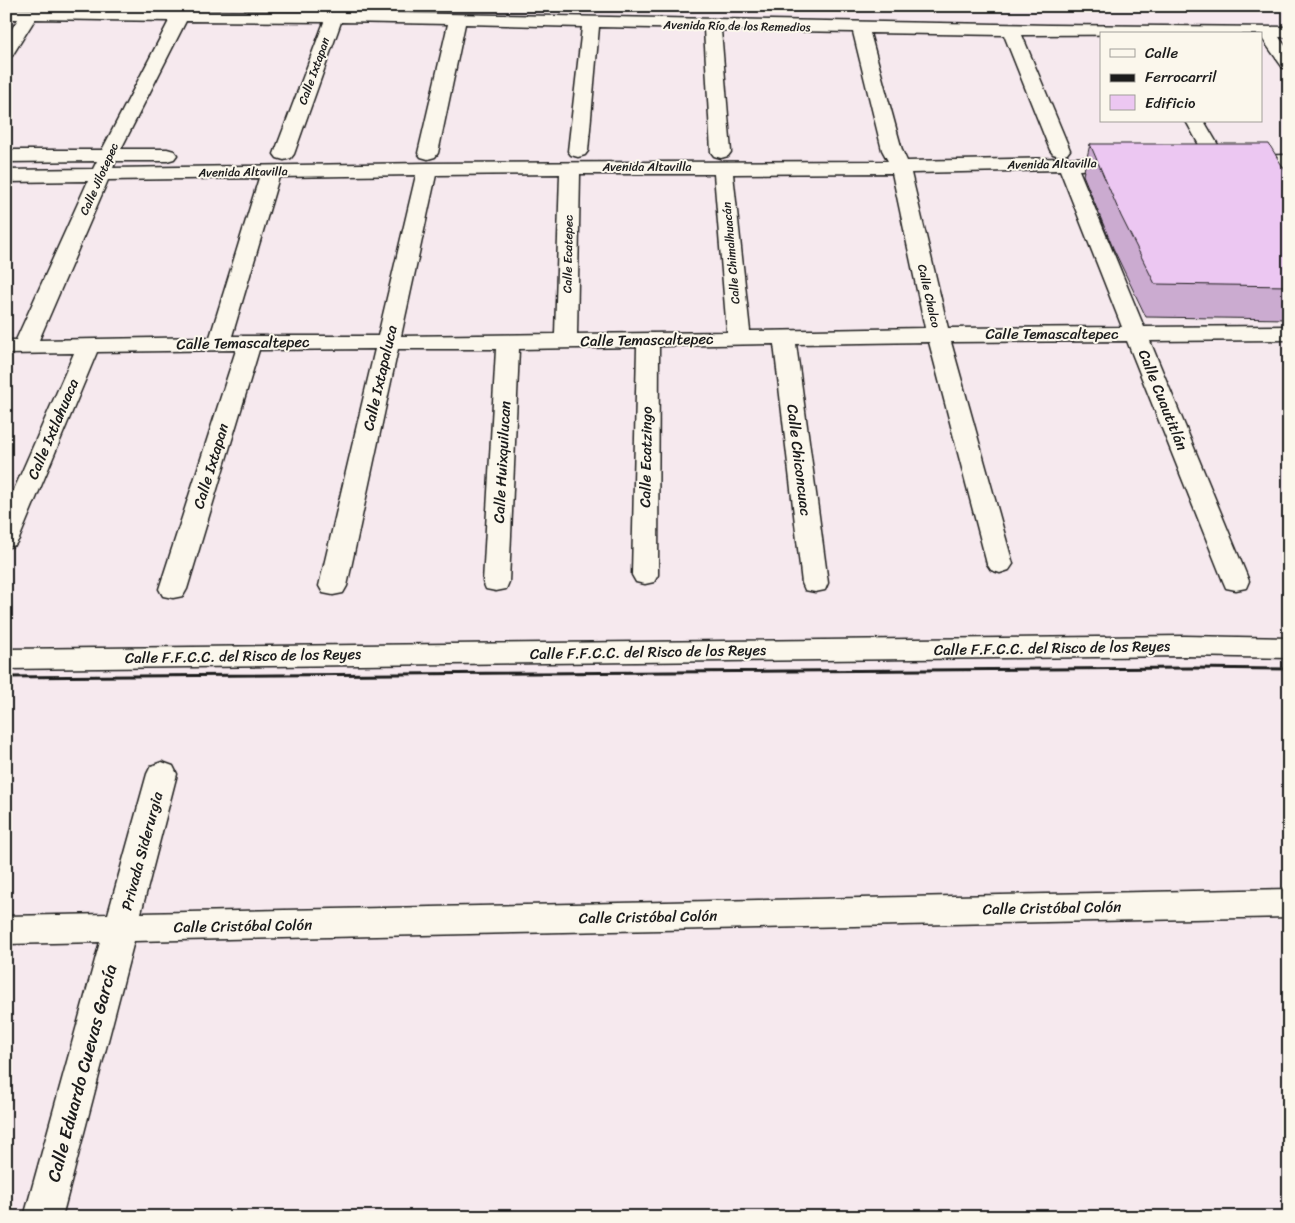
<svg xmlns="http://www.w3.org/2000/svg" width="1295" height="1223" viewBox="0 0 1295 1223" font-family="Sriracha,sans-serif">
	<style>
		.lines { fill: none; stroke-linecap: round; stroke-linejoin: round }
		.minor-casing { stroke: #1c1c1c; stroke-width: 3 }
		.minor { fill: #fbf7ec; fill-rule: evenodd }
		.rail { stroke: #1c1c1c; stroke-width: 3 }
		.wall { fill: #cbabd0; stroke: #1c1c1c }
		.building { fill: #ecc7f2; stroke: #1c1c1c }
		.labels { text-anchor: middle; stroke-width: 4; stroke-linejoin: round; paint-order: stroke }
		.far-street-label { font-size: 12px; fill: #1c1c1c; stroke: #fbf7ec }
		.street-label { font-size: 15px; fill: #1c1c1c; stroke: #fbf7ec }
		.near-street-label { font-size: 18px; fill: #1c1c1c; stroke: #fbf7ec }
	</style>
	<rect width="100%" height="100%" fill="#f6e9ee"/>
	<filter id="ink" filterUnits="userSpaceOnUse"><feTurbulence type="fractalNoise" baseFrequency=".02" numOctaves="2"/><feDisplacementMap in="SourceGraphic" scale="10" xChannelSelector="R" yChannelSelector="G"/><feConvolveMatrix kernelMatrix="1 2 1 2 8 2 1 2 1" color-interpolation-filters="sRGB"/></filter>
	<g filter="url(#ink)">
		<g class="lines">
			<defs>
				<g id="minor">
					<path d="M6 9 335 12 1050 25 1289 27V37H1279L1289 51V69L1283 68 1261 37V34L1022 35 1070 150 1067 154 1060 156 1053 154 1050 150 1004 35 870 33 902 150 907 161 1122 157 1129 159 1132 163 1129 167 1122 169 1079 170 1144 327 1289 326V340L1150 341 1249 581 1246 588 1236 590 1226 588 1223 581 1127 341 951 342 1013 564 1009 570 1000 573 991 570 987 564 929 342 796 344 828 583 825 590 815 592 805 590 802 583 774 344 659 346 658 575 654 582 645 584 636 582 632 575 637 347 519 349 509 582 506 589 496 591 486 589 483 582 496 349H398L347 586 343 593 333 595 323 593 319 586 375 349 259 350 187 589 183 596 173 598 163 596 159 589 236 350 97 352 19 539 15 545 6 548V508L74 353 6 354V340H16L88 181 6 182V170L93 169 97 161 6 162V150H102L169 21 35 19 12 56 6 57V38L18 19H6ZM186 21 324 22 274 154 277 158 284 160 291 158 294 154 341 22 448 24 418 153 421 157 428 159 435 157 438 153 465 24 582 27 568 151 571 155 578 157 585 155 588 151 599 27 704 29 711 152 714 156 721 158 728 156 731 152 721 30 853 32 882 150 888 161 427 163 113 168 116 161H167L174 159 177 155 174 151 167 149H121ZM1060 170 1122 327 948 328 911 173ZM892 173 925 328 750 331 733 174ZM560 174 555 334 401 336 436 175ZM580 174H714L727 332 577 334ZM416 175 378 336H232L279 177ZM259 178 210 337 39 340 108 180Z"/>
					<path d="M1186 121H1204L1221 150 1218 154 1211 156 1204 154Z"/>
					<path d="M1289 155V167L1243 168 1236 166 1233 162 1236 158 1243 156Z"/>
					<path d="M1184 636 1289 638V658L1184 656 6 669V649Z"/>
					<path d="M162 762 173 766 177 774 141 913 1289 889V917L134 941 62 1217H24L100 942 6 944V916L108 914 147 774 151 766Z"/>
				</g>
			</defs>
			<!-- minor casing -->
			<use href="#minor" class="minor-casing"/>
			<!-- minor -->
			<use href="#minor" class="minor"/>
			<!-- rail -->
			<path class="rail" d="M6 677 1190 668 1289 669"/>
		</g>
		<!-- wall -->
		<path class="wall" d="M1090 144 1289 177V319L1146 317 1113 248 1083 175Z"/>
		<!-- building -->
		<path class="building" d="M1090 144H1269L1289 177V286L1155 284 1121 216Z"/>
	</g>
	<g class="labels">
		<!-- far-street labels -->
		<g class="far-street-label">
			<text transform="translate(737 26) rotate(1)" y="4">Avenida Río de los Remedios</text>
			<text transform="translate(314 71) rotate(-70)" y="4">Calle Ixtapan</text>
			<text transform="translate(1052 164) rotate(-1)" y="4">Avenida Altavilla</text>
			<text x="647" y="171">Avenida Altavilla</text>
			<text transform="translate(243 172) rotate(-1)" y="4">Avenida Altavilla</text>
			<text transform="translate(99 179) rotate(-66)" y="4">Calle Jilotepec</text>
			<text transform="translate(731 253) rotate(-95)" y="4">Calle Chimalhuacán</text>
			<text transform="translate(568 254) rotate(-89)" y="4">Calle Ecatepec</text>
			<text transform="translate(929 296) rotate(77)" y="4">Calle Chalco</text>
		</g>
		<!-- street labels -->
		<g class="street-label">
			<text x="1052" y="339">Calle Temascaltepec</text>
			<text transform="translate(647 340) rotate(-1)" y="5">Calle Temascaltepec</text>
			<text transform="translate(243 343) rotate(-1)" y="5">Calle Temascaltepec</text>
			<text transform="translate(380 378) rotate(-77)" y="5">Calle Ixtapaluca</text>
			<text transform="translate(1163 400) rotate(68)" y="5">Calle Cuautitlán</text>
			<text transform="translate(53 429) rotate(-67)" y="5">Calle Ixtlahuaca</text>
			<text transform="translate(646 457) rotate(-89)" y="5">Calle Ecatzingo</text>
			<text transform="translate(799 460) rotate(83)" y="5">Calle Chiconcuac</text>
			<text transform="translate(502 462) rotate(-87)" y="5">Calle Huixquilucan</text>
			<text transform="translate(211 466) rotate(-73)" y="5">Calle Ixtapan</text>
			<text transform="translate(1052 648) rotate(-1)" y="5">Calle F.F.C.C. del Risco de los Reyes</text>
			<text transform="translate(648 652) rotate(-1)" y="5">Calle F.F.C.C. del Risco de los Reyes</text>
			<text transform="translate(243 656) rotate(-1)" y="5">Calle F.F.C.C. del Risco de los Reyes</text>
			<text transform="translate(142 851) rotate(-75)" y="5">Privada Siderurgia</text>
			<text transform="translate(1052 908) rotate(-1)" y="5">Calle Cristóbal Colón</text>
			<text transform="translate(648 917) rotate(-1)" y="5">Calle Cristóbal Colón</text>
			<text transform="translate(243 926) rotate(-1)" y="5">Calle Cristóbal Colón</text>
		</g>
		<!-- near-street labels -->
		<g class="near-street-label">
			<text transform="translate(82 1073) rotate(-75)" y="6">Calle Eduardo Cuevas García</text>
		</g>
	</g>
	<!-- margin -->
	<rect width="1295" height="1223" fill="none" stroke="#fbf7ec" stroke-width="25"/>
	<rect x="12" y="12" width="1270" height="1198" fill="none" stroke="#1c1c1c" stroke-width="2" filter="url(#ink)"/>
	<!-- legend -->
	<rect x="1100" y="32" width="162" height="90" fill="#fbf7ec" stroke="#a29f99"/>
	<rect x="1110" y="49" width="25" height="8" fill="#fbf7ec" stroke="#a29f99"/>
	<text x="1145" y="58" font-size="15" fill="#1c1c1c">Calle</text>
	<rect x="1110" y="74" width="25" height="8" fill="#1c1c1c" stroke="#a29f99"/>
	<text x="1145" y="82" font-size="15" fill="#1c1c1c">Ferrocarril</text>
	<rect x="1110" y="95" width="25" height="15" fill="#ecc7f2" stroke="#a29f99"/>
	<text x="1145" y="108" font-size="15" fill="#1c1c1c">Edificio</text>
</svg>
